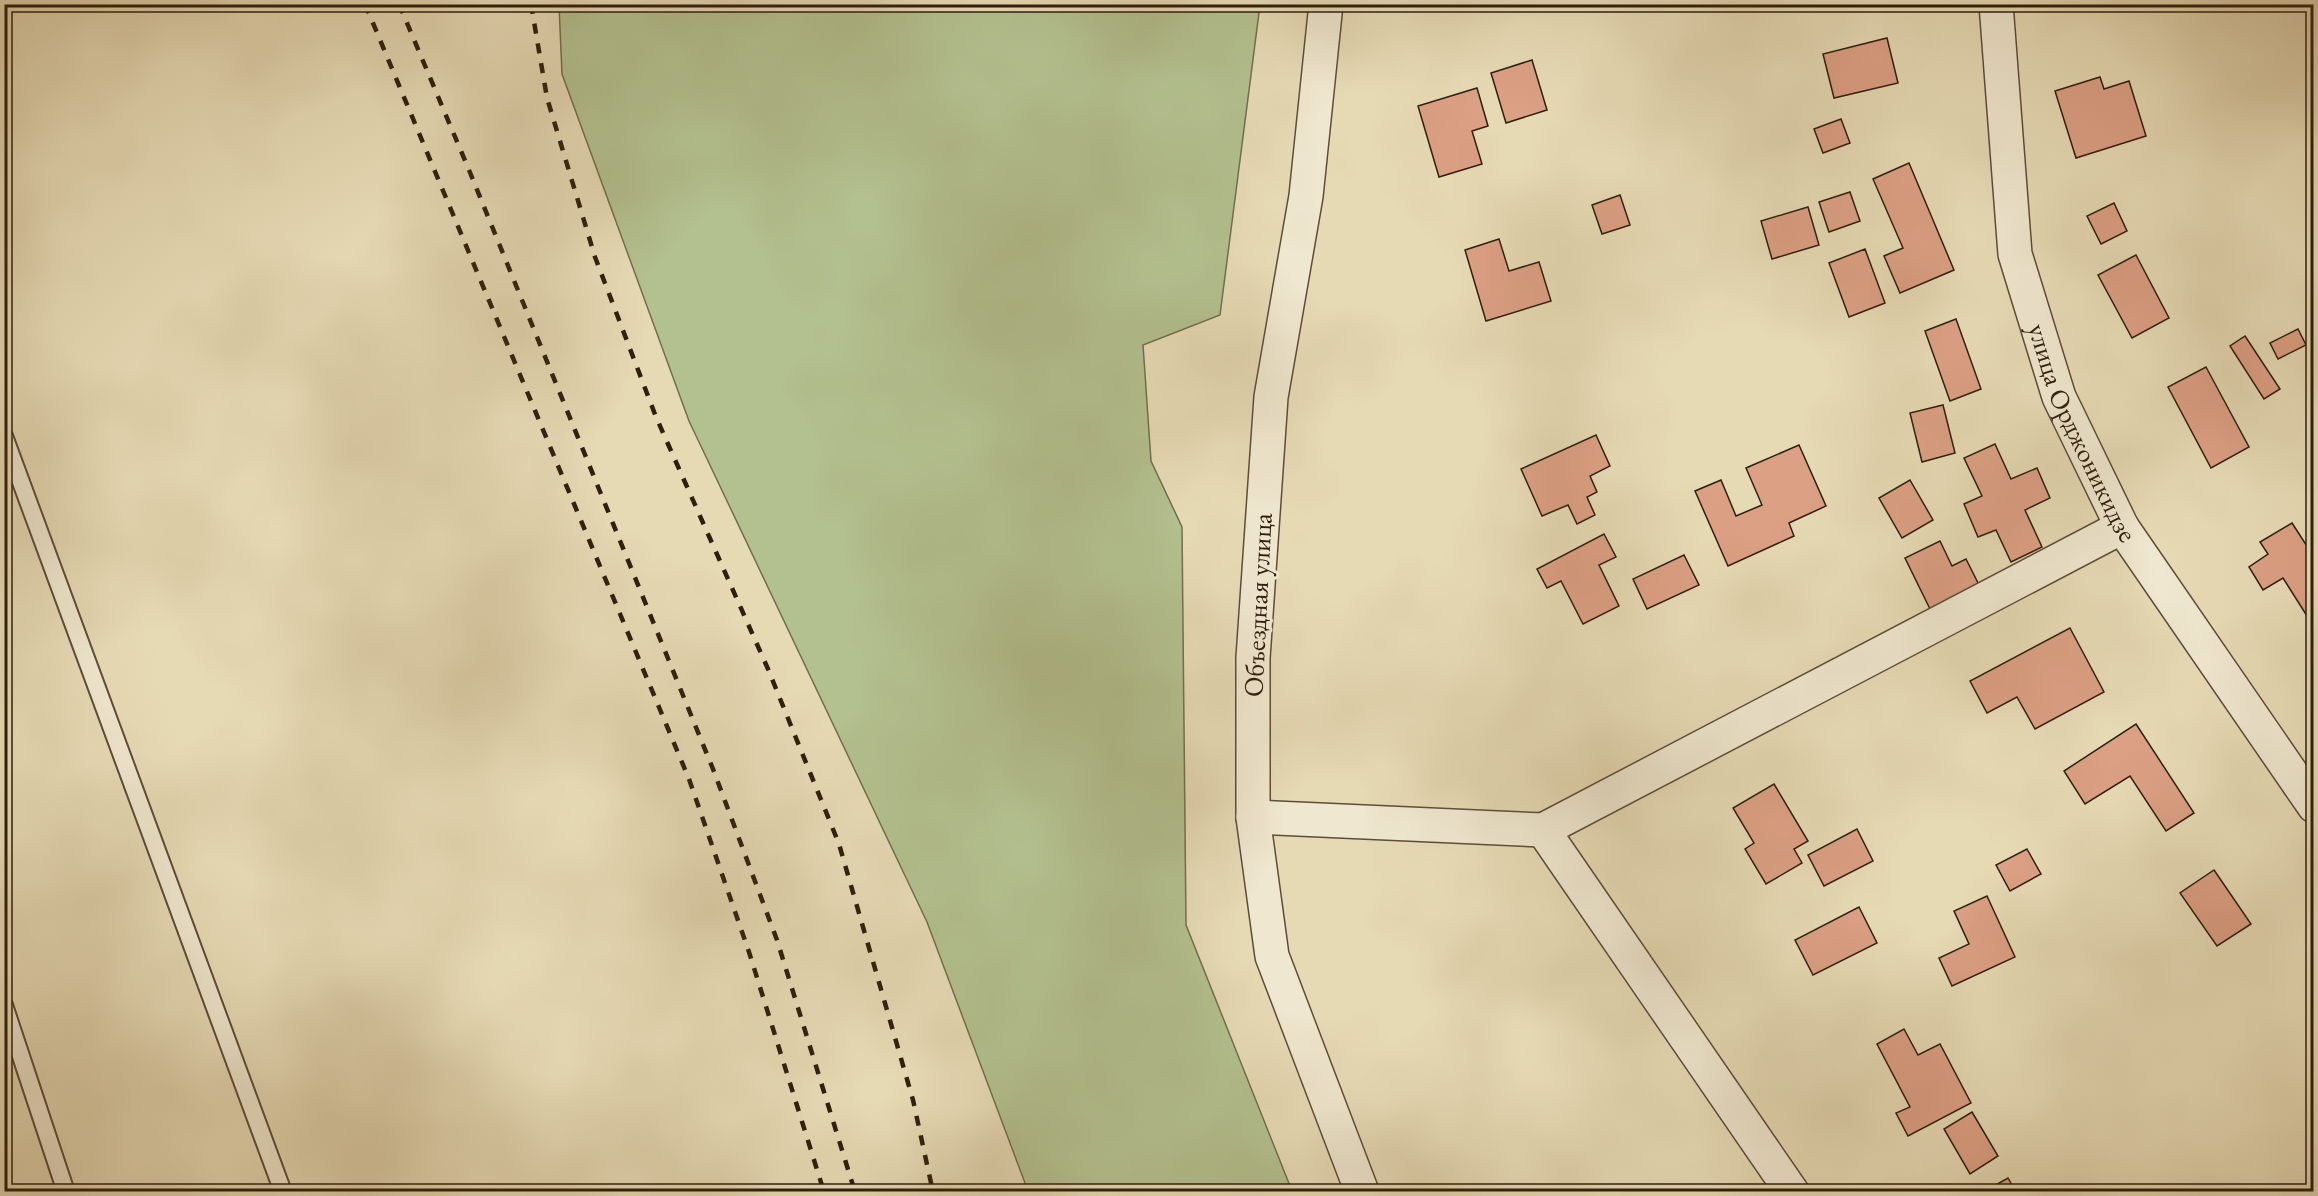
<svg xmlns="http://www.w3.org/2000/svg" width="2318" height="1196" viewBox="0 0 2318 1196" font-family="'EB Garamond',serif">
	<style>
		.green { fill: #b3c08f; stroke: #716f4e; stroke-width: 1.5 }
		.building { fill: #dca084; stroke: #2f1e0e; stroke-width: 1.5 }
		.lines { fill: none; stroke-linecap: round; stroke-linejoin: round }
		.service-casing { stroke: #5d4d38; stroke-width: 20 }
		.minor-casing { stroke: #5d4d38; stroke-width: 36 }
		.tertiary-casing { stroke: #5d4d38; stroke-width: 36 }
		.service { stroke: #efe7cf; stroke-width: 16 }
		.minor { stroke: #efe7cf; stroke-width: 33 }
		.tertiary { stroke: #efe7cf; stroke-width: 33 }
		.rail { stroke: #2f1e0e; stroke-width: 4.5; stroke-dasharray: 10 10; stroke-linecap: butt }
		.labels { text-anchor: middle; stroke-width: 6; stroke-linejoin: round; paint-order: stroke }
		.street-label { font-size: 27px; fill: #2f1e0e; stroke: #efe7cf }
	</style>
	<rect width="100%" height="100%" fill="#e6dab5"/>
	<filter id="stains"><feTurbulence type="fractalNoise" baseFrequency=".00333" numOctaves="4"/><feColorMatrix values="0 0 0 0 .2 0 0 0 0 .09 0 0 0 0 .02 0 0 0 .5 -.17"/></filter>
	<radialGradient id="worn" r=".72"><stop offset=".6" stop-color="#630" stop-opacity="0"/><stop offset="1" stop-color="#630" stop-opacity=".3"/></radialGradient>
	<!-- green -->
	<path class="green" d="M559 5H1260L1220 315 1143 345 1151 461 1182 527 1186 925 1292 1191H1028L927 922 689 421 562 74Z"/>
	<!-- building -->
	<g class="building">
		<path d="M1887 38 1898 83 1834 98 1823 54Z"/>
		<path d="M1532 60 1547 110 1506 123 1491 73Z"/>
		<path d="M2100 77 2104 89 2129 81 2146 136 2076 158 2055 91Z"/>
		<path d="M1477 88 1488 126 1472 131 1482 164 1439 177 1418 106Z"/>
		<path d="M1841 119 1850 143 1823 153 1814 129Z"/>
		<path d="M1909 163 1954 270 1900 293 1884 256 1903 248 1873 179Z"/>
		<path d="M1850 192 1860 221 1829 232 1819 202Z"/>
		<path d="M1620 195 1630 225 1602 234 1592 205Z"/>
		<path d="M2114 203 2127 231 2101 244 2087 216Z"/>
		<path d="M1808 207 1819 245 1772 259 1761 221Z"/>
		<path d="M1499 239 1509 271 1539 262 1551 301 1486 321 1465 250Z"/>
		<path d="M1865 249 1885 303 1849 317 1829 263Z"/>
		<path d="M2136 255 2169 318 2132 338 2098 275Z"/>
		<path d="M1956 319 1981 389 1950 401 1925 331Z"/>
		<path d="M2298 329 2306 345 2278 359 2270 343Z"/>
		<path d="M2245 336 2280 389 2264 399 2230 346Z"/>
		<path d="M2206 367 2249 447 2211 468 2168 387Z"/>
		<path d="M1943 405 1955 453 1922 462 1910 413Z"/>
		<path d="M1596 435 1610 466 1590 476 1597 492 1587 497 1595 515 1577 524 1568 505 1542 516 1521 469Z"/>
		<path d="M1995 444 2011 479 2037 468 2050 498 2025 510 2042 547 2011 562 1996 530 1978 537 1964 504 1982 496 1964 458Z"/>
		<path d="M1799 445 1826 506 1789 523 1794 536 1728 566 1695 491 1721 480 1736 516 1762 505 1746 468Z"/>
		<path d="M1910 480 1933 520 1902 538 1879 498Z"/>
		<path d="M2292 523 2314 557V612L2307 616 2283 578 2263 590 2249 567 2268 554 2260 542Z"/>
		<path d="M1604 534 1616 557 1599 565 1619 606 1583 624 1561 581 1547 588 1537 569Z"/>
		<path d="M1940 541 1952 566 1966 559 1981 589 1932 613 1905 558Z"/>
		<path d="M1684 555 1699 585 1647 609 1633 579Z"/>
		<path d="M2070 628 2104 692 2035 729 2017 697 1987 713 1970 681Z"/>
		<path d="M2136 724 2194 813 2166 831 2130 776 2085 804 2064 771Z"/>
		<path d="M1774 784 1808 841 1794 849 1802 863 1766 884 1745 849 1754 843 1733 808Z"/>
		<path d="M1857 829 1873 861 1824 886 1808 855Z"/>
		<path d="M2027 849 2041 874 2010 891 1996 865Z"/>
		<path d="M2214 870 2251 924 2217 946 2180 893Z"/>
		<path d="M1987 896 2015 957 1952 986 1939 958 1969 944 1954 911Z"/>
		<path d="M1859 907 1877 943 1813 975 1795 940Z"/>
		<path d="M1904 1029 1918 1055 1940 1044 1971 1103 1908 1136 1896 1113 1910 1107 1877 1044Z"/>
		<path d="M1972 1112 1998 1156 1970 1174 1944 1129Z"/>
		<path d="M2008 1178 2016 1192H1983Z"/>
	</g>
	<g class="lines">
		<defs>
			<g id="service">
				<path d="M4 436 283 1192"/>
				<path d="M4 1005 66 1192"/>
			</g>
			<g id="minor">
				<path id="s1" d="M1996 4 2015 254 2059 397 2122 527 2314 806"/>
				<path d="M1253 817 1543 830 2122 527"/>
				<path d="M1543 830 1792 1192"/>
			</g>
			<path id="tertiary" d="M1326 4 1306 196 1271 397 1253 658V817L1272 956 1362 1192"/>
		</defs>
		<!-- service casing -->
		<use href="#service" class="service-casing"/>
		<!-- minor casing -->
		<use href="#minor" class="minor-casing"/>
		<!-- tertiary casing -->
		<use href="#tertiary" class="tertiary-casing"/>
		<!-- service -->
		<use href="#service" class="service"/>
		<!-- minor -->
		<use href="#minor" class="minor"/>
		<!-- tertiary -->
		<use href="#tertiary" class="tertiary"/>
		<!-- rail -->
		<g class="rail">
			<path d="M365 4 689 779 749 952 824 1192"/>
			<path d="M399 4 469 170 713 769 777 940 855 1192"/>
			<path d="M531 4 547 98 595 257 656 417 768 669 839 844 913 1100 933 1192"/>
		</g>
	</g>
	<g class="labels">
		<!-- street labels -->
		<g class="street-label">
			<text dy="9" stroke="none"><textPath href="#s1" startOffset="442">улица Орджоникидзе</textPath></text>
			<text transform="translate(1258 605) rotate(-87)" y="9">Объездная улица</text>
		</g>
	</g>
	<!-- margin -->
	<rect width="2318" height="1196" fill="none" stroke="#e6dab5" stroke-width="24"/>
	<rect x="6" y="6" width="2306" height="1184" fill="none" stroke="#2f1e0e" stroke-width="3"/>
	<rect x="12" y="12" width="2294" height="1172" fill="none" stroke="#2f1e0e" stroke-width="1.5"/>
	<rect width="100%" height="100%" filter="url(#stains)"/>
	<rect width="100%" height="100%" fill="url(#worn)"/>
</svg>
